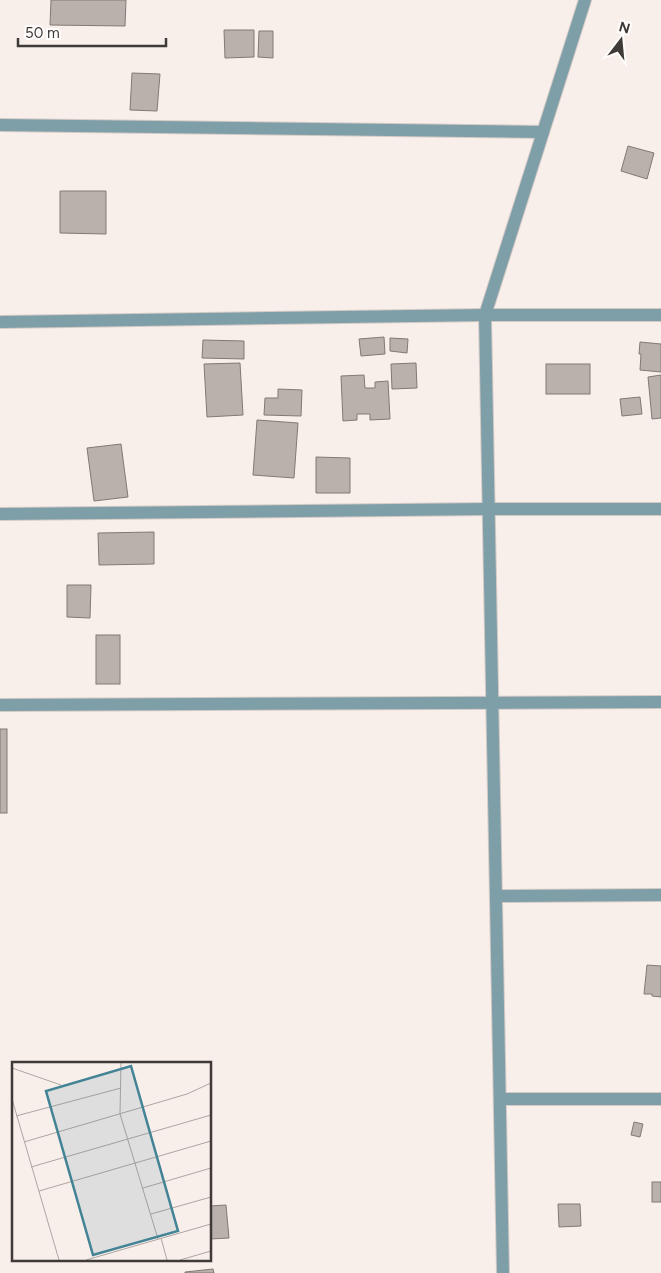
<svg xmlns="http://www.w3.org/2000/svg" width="661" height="1273" viewBox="0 0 661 1273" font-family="Figtree,sans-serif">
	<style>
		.building { fill: #bab0ac; stroke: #827975 }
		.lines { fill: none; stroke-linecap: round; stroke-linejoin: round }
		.minor-casing { stroke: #d3cac6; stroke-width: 14 }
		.minor { stroke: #7e9ea8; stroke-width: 12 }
		.inset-road { fill: none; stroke: #aea6a3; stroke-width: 1 }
		.view { fill: #428396; fill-opacity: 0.15; stroke: #428396; stroke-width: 2.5 }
		.inset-edge { fill: none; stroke: #3e3a38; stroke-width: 2.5 }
	</style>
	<rect width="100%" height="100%" fill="#f8eeea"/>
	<!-- building -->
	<g class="building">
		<path d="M51 0H126L125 26 50 25Z"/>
		<path d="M224 30H254V57L225 58Z"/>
		<path d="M259 31H273V58L258 57Z"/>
		<path d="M132 73 160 74 157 111 130 110Z"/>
		<path d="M628 146 654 153 647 179 621 171Z"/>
		<path d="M60 191H106V234L60 233Z"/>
		<path d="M384 337 385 354 361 356 359 339Z"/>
		<path d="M390 338 408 339 407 353 390 351Z"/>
		<path d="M203 340 244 341V359L202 358Z"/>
		<path d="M640 342 661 344V372L640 370 641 354H639Z"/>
		<path d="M240 363 243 415 207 417 204 364Z"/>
		<path d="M416 363 417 388 392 389 391 364Z"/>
		<rect x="546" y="364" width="44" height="30"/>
		<path d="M364 375 365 388H375V382L388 381 390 419 370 420V414H357V420L343 421 341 376Z"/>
		<path d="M661 375V418L652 419 648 377Z"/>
		<path d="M278 389 302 390 301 416 264 415 265 398H278Z"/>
		<path d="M640 397 642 414 622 416 620 399Z"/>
		<path d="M257 420 298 423 294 478 253 475Z"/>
		<path d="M121 444 128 497 94 501 87 448Z"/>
		<path d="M316 457 350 458V493H316Z"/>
		<path d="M154 532V564L99 565 98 533Z"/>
		<path d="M67 585H91L90 618 67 617Z"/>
		<rect x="96" y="635" width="24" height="49"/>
		<rect x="0" y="729" width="7" height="84"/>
		<path d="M647 965 661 966V997L652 996V994H644Z"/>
		<path d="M634 1122 643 1124 640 1137 631 1135Z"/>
		<rect x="652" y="1182" width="9" height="20"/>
		<path d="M558 1204H580L581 1226 559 1227Z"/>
		<path d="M226 1205 229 1238 210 1239V1206Z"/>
		<path d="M213 1269 214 1273H185V1272Z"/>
	</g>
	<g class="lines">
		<defs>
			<g id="minor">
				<path d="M0 125 543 132"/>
				<path d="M0 322 485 315H661"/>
				<path d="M0 514 488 509H661"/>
				<path d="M0 705 661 702"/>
				<path d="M496 896 661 895"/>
				<path d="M500 1099H661"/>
				<path d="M503 1273 485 315 585 0"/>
			</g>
		</defs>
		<!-- minor casing -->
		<use href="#minor" class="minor-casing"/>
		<!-- minor -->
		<use href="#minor" class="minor"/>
	</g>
	<!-- overview -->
	<g transform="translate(12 1062)">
		<rect width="199" height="199" fill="#f8eeea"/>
		<path class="inset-road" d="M109 1 108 52 146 177M0 6 49 23M0 37 47 198M4 54 109 26M12 80 175 32 199 21M19 105 199 53M131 126 199 106M27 129 199 79M139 152 199 135M149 176 155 198M74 198 199 162M168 198 199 189"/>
		<path class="view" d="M119 4 166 169 81 193 34 29Z"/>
		<rect width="199" height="199" class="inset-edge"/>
	</g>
	<!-- north arrow -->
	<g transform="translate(621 40) rotate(16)" stroke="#fffdfc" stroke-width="4" paint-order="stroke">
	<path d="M0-4L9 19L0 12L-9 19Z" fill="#3e3a38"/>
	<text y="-8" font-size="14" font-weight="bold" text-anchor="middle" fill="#3e3a38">N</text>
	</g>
	<!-- scale -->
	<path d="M18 38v8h148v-8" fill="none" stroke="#3e3a38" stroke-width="2.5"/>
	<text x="25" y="38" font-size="15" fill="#3e3a38" stroke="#fffdfc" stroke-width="4" paint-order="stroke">50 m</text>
</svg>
